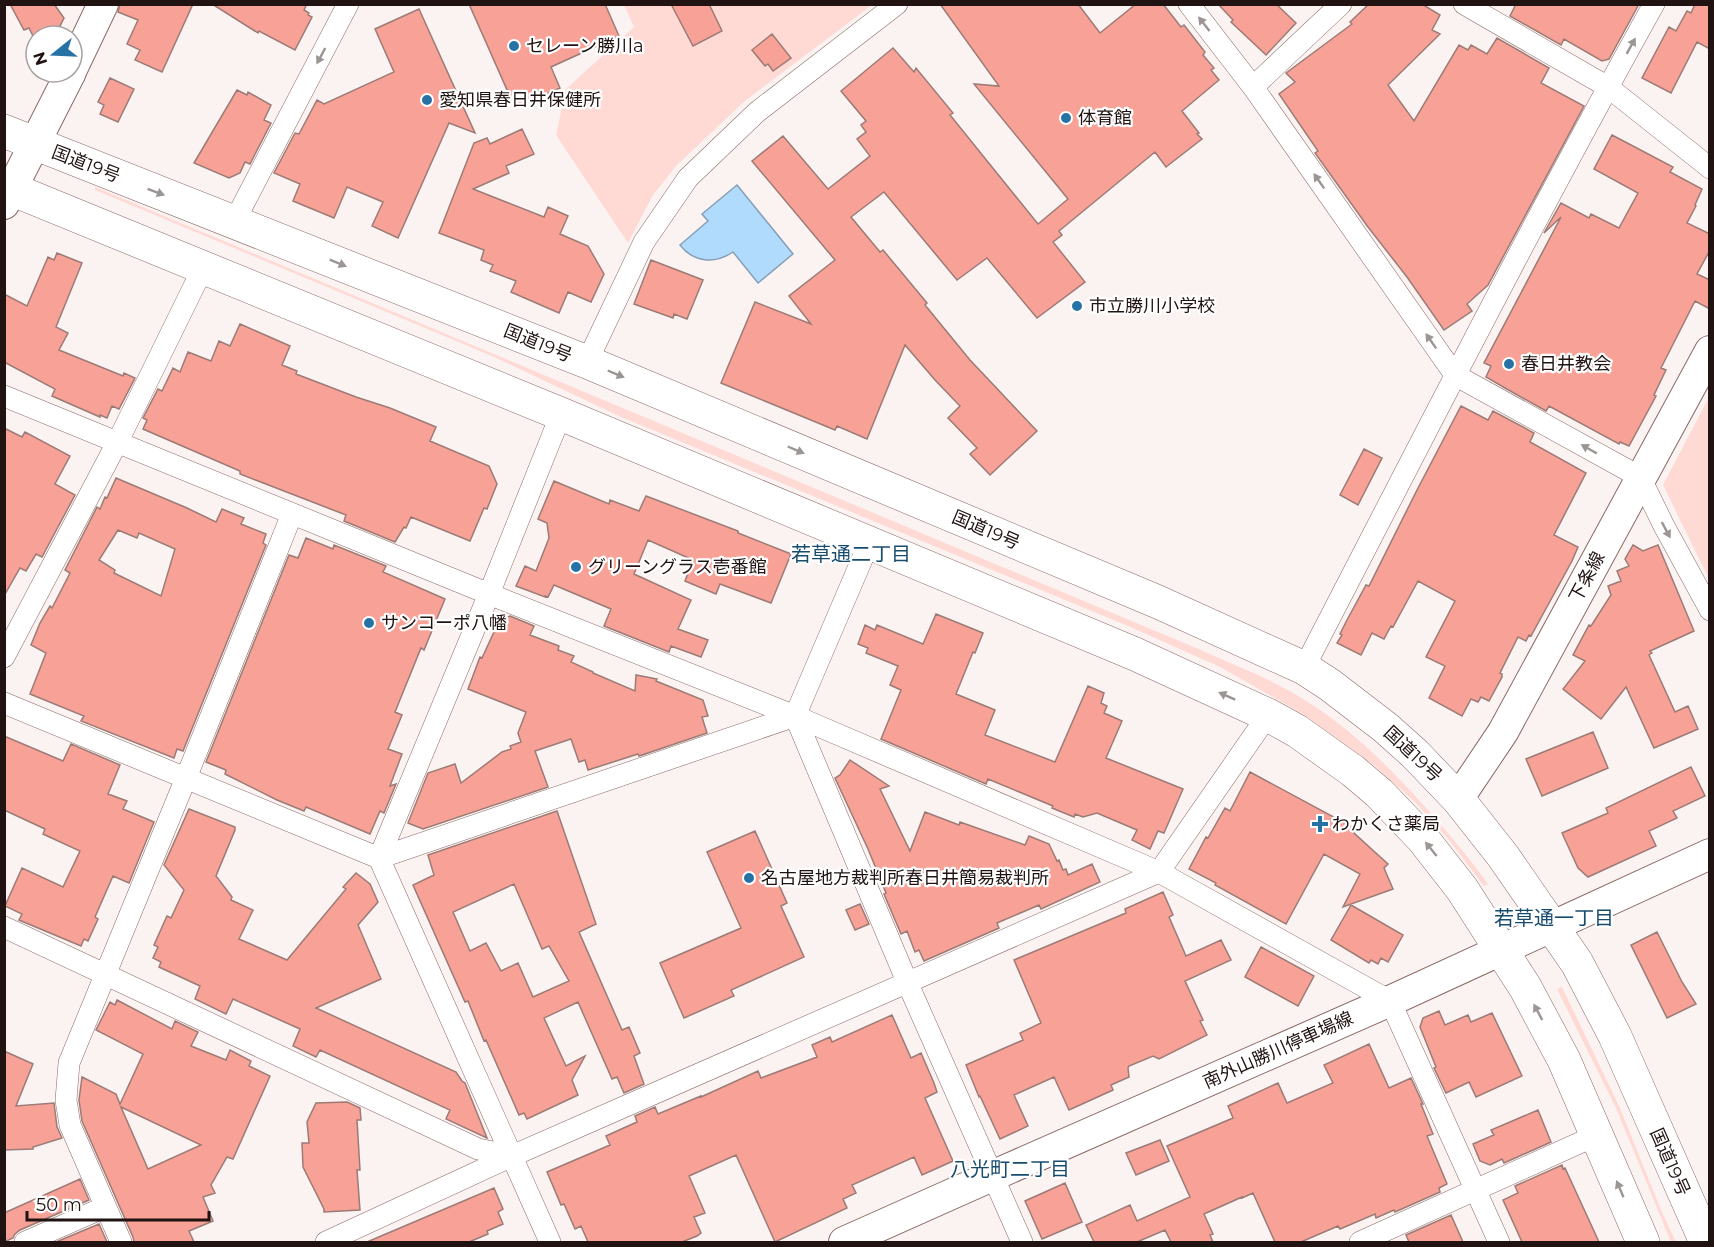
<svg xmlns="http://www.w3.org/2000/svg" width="1714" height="1247" font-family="Montserrat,'Noto Sans JP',sans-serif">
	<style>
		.green { fill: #ffdad5 }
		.water { fill: #b1dbfc; stroke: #869fb6; stroke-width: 1.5 }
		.building { fill: #f8a196; stroke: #9c7b76; stroke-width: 1.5; fill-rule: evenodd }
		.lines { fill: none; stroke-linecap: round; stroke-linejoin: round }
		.street-casing { stroke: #8b6a66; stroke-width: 22 }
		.secondary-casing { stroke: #8b6a66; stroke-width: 32 }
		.highway-casing { stroke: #8b6a66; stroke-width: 34 }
		.street { stroke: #fff; stroke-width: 21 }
		.secondary { stroke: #fff; stroke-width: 30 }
		.highway { stroke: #fff; stroke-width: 33 }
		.oneway { fill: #9b9594 }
		.poi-dot { fill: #2672a5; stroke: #fff; stroke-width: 2 }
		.labels { text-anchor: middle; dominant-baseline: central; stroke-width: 4.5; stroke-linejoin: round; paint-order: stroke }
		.poi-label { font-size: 18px; fill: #201312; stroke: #fff; text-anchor: start }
		.street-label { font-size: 18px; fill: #201312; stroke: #fff }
		.neighbourhood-label { font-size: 20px; fill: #184c6f; stroke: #fff }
	</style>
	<rect width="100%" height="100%" fill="#faf3f2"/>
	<path class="green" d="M624 5H872L746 100 677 165 653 195 628 243 556 135 566 89 634 27Z
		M95 187 1201 650C1236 666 1275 680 1308 702 1354 731 1391 769 1427 809 1448 833 1469 857 1488 884L1484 886 1449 840 1416 803 1375 766 1303 714 1220 667 1128 626 621 417 492 356 95 190Z
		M1709 397V579L1663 485Z
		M1562 987 1620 1108 1661 1210 1676 1242H1671L1616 1108 1557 989Z"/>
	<path class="water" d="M737 185 793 254 758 283 733 252C715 264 694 263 680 245L708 221 702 214Z"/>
	<path class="building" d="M10 4H54L64 18 55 36H33L29 28 24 30Z
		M120 4H193L162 72 135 60 140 50 127 44 138 20 118 12Z
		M212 4H307L304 10 309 13 308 15 312 17 295 50 259 31 258 33Z
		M469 4H605L619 36 551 67 560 88 515 108Z
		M671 4H709L722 31 693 46Z
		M940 4H1078L1100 33 1136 4H1163L1181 27 1184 25 1205 52 1203 55 1214 68 1211 70 1219 80 1182 111 1199 133 1197 134 1202 139 1166 167 1155 152 1059 231 1062 235 1053 242 1085 282 1037 318 987 258 957 280 884 192 851 217 880 252 883 250 927 303 925 305 970 360 1037 431 990 475 970 454 977 448 948 418 960 406 935 380 905 345 867 439 837 426 835 430 721 383 755 302 811 324 789 296 835 260 752 161 783 136 828 189 870 156 857 139 866 132 861 125 866 121 841 91 893 48 914 72 916 68 953 113 950 115 1038 224 1068 199 974 84 999 86Z
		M1218 4H1276L1296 23 1266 55 1231 22 1233 20Z
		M1369 4H1422L1440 15 1432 30 1440 34 1388 85 1414 121 1459 45 1468 50 1471 45 1487 54 1497 38 1549 68 1541 83 1584 106 1488 285 1467 304 1472 311 1444 330 1407 277 1368 227 1315 153 1318 151 1279 94 1295 82 1286 73 1352 24 1350 22Z
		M1516 4H1639L1609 59 1602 61 1564 39 1561 45 1510 16Z
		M1695 4H1710V49L1697 42 1671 93 1642 78 1669 27 1676 31 1687 11 1691 13Z
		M419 9 475 133 449 123 398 238 372 226 383 202 347 187 334 218 293 201 300 184 274 173 295 133 299 134 317 100 324 104 394 72 375 29Z
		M772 34 791 58 773 71 768 64 765 66 752 50Z
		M110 78 134 89 118 122 100 114 104 105 98 102Z
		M237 90 247 95 248 92 271 105 264 120 271 123 250 164 245 162 240 173 229 178 194 163Z
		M522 129 534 154 506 166 509 173 473 189 544 217 548 207 568 216 560 234 588 246 604 274 591 302 568 292 559 313 511 292 516 281 490 271 493 265 481 260 484 250 439 233 474 143 487 138 490 144Z
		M1612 135 1673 167 1670 172 1702 189 1695 205 1696 206 1687 223 1710 234V250L1697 274 1710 280V309L1695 301 1661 368 1666 370 1654 395 1656 396 1629 446 1620 442 1619 444 1549 406 1546 411 1505 388 1486 377 1491 366 1484 363 1561 217 1544 233 1561 203 1589 218 1591 214 1619 228 1638 193 1594 169Z
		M57 253 82 263 56 327 68 333 59 350 123 376 124 373 135 378 119 409 112 406 107 418 100 415V417L52 396 55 389 4 362V294L27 306 48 257 54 260Z
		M651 260 703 280 687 319 674 314 673 318 634 304Z
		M240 324 290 346 282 365 297 371 296 374 356 397 390 408 436 427 430 441 489 466 497 484 487 509 484 508 470 541 411 517 406 528 404 527 395 542 344 521 346 515 240 474V471L143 429 147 420 143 418 158 389 162 391 173 368 180 372 188 352 211 361 219 341 230 346Z
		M1461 406 1488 420 1493 411 1534 433 1530 442 1586 473 1554 535 1578 547 1572 561 1531 636 1529 635 1526 641 1518 637 1500 673 1502 674V677L1489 701 1481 697 1478 702 1471 699 1462 716 1429 698 1445 666 1426 657 1455 601 1418 581 1393 627 1391 626 1384 639 1372 633 1361 655 1337 643 1342 635 1340 634 1347 620 1366 585 1369 586 1417 490Z
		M4 428 22 437 25 432 70 456 55 484 75 495 42 557 36 554 26 571 20 568 4 596Z
		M1364 449 1382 458 1358 505 1340 495Z
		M116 478 187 508 216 522 222 509 244 518 241 524 266 534 263 543 266 545 183 751 177 749 174 758 81 721 84 716 30 694 46 653 31 645 40 623 50 606 52 608 70 573 65 570 97 507 100 509 105 497 107 498ZM118 530 137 538 139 533 175 549 161 596 114 573 115 570 99 560Z
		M554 481 609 504 610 500 639 511 646 496 738 531V533L791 554 771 603 720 584 716 594 685 581 693 560 648 540 634 574 691 600 678 629 708 640 701 657 671 646 669 652 604 626 611 609 554 585 548 597 545 596V597L516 586 525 566 536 571 549 538 547 523 538 519Z
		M306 538 333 549 334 545 386 566 383 572 445 599 424 650 421 648 395 712 402 715 388 749 402 754 390 786 396 784 384 813 380 811 370 834 306 807 304 811 277 800 225 774 226 770 206 762 289 555 298 558Z
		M1633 545 1643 551 1658 545 1694 631 1650 651 1652 653 1649 655 1675 712 1688 706 1698 729 1654 748 1626 687 1601 719 1563 689 1585 661 1573 655 1589 625 1591 626 1611 595 1608 586 1621 581 1617 571 1629 566 1625 559Z
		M936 614 983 633 975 653 973 652 956 694 995 710 985 735 1055 762 1088 686 1104 693 1101 703 1107 706 1104 713 1122 721 1106 758 1183 789 1164 833 1158 831 1150 849 1132 840 1137 830 1097 813 1083 817 1075 814 1074 817 1052 808 1053 806 988 779 986 784 881 739 901 690 890 685 898 666 866 653 868 648 858 644 865 625 875 630 877 625 923 644Z
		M510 616 534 626 530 635 559 646 558 650 574 656 571 662 593 672V673L635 691 636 675 657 679 656 681 703 700 708 716 702 717 707 733 639 756 638 754 588 770 585 760 579 762 571 739 535 751 548 787 423 829 408 823 428 773 455 764 461 783 502 752 511 749 510 746 521 742 518 733 526 712 468 689 480 657 482 658 499 621Z
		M1593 732 1608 768 1542 796 1526 759Z
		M4 736 63 761 71 744 120 765 108 794 127 801 123 809 154 822 129 883 113 876 95 917 98 919 88 941 84 939 81 946 19 920 22 914 5 906 22 868 63 887 80 851 43 834 45 829 4 810Z
		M850 760 889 786 880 789 910 851 925 812 959 825 960 822 1025 845 1029 836 1049 844 1057 861 1059 860 1063 870 1066 869 1068 875 1092 864 1100 882 1041 909 1039 905 997 923 999 928 924 961 919 950 915 952 907 931 901 934 884 894 886 893 868 849 835 778 840 775Z
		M1691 767 1705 796 1673 811 1677 818 1649 831 1656 846 1588 877 1578 868 1562 833 1608 813 1606 808Z
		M1250 772 1356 829 1354 833 1388 864 1384 868 1393 889 1343 907 1360 874 1324 854 1286 924 1215 885 1216 883 1189 869 1206 837 1208 838 1225 808 1230 811Z
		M189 809 235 827V830L216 876 232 897 231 900 253 910 239 939 287 960 346 889 343 887 356 873 370 884 378 902 358 925 381 979 316 1008 456 1072 462 1081 465 1083 487 1138 446 1119 450 1110 320 1050 316 1057 293 1046 300 1029 233 999 226 1014 195 999 200 986 159 967 161 962 153 958 158 947 154 945 167 916 171 918 184 890 164 865Z
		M557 811 596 924 579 932 622 1030 629 1027 640 1053 634 1056 644 1084 624 1093 617 1077 612 1079 578 1002 544 1018 566 1066 585 1056 572 1080 578 1095 527 1119 524 1113 519 1115 486 1040 484 1041 468 1001 465 1002 413 885 434 875 428 855ZM514 884 542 949 549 946 569 981 533 997 518 963 501 971 486 943 470 951 453 912Z
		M755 831 787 903 781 906 804 957 731 990 734 996 684 1018 660 963 741 928 707 852Z
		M1163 892 1173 915 1169 917 1186 956 1221 940 1231 960 1185 981 1203 1020 1200 1021 1207 1035 1159 1059 1153 1056 1129 1066 1128 1068 1129 1077 1111 1085 1113 1090 1069 1110 1054 1077 1014 1095 1028 1126 1000 1139 980 1096 979 1097 966 1065 1023 1040 1020 1033 1041 1023 1014 960 1126 913 1125 909Z
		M860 904 869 924 855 930 846 910Z
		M1351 905 1403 935 1388 962 1381 958 1378 964 1371 960 1369 963 1331 940Z
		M1657 932 1682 982 1696 1004 1667 1018 1631 945Z
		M1261 947 1314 976 1298 1006 1245 977Z
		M117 1000 172 1029 175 1021 198 1032 191 1046 226 1060 230 1050 251 1061 249 1066 270 1076 233 1159 227 1157 211 1185 215 1193 203 1197 213 1221 189 1231 194 1242H134L133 1237 82 1121 79 1100 82 1077 116 1094 120 1104 143 1054 96 1030 110 1002 115 1005ZM121 1107 201 1145 148 1169Z
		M1439 1011 1445 1025 1468 1015 1471 1022 1492 1013 1522 1076 1476 1097 1469 1082 1446 1093 1434 1068 1436 1067 1420 1027 1423 1018Z
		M892 1015 911 1058 921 1053 934 1083 937 1092 925 1098 953 1161 922 1175 914 1157 852 1185 856 1193 843 1199 847 1208 775 1242 736 1155 689 1176 705 1213 694 1217 701 1233 697 1236 682 1242H588L581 1226 575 1229 564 1204 561 1205 547 1172 610 1145 606 1136 637 1122 635 1116 655 1107 658 1114 701 1096V1097L758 1071 761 1078 817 1057 812 1045 830 1037 832 1042Z
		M1369 1044 1389 1088 1411 1078 1423 1104H1421L1433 1134 1427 1136 1447 1184 1439 1188 1440 1192 1395 1212 1394 1210 1376 1218 1375 1214 1340 1229 1338 1226 1301 1242H1275L1253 1193 1242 1198V1197L1204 1214 1213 1234 1210 1235 1213 1242H1171L1165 1230 1137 1242H1094L1086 1225 1130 1205 1137 1221 1190 1197 1167 1146 1233 1118 1228 1106 1278 1083 1287 1103 1333 1083 1324 1065Z
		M4 1051 33 1064 16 1106 54 1103 57 1127 62 1138 33 1147V1149L4 1150Z
		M347 1102 360 1108 361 1120H357L360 1170H357L360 1210 324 1212V1209L303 1167 302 1143H309L307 1122 316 1103Z
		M1538 1110 1551 1142 1504 1163 1502 1159 1490 1165 1480 1161 1473 1144 1494 1135 1491 1130Z
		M1160 1140 1169 1161 1136 1175 1126 1153Z
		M1562 1165 1563 1169 1565 1168 1599 1242H1522L1503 1200 1518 1193 1515 1186Z
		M80 1179 89 1200 20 1230 15 1234 13 1238 4 1242V1213Z
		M1065 1183 1082 1222 1042 1239 1025 1201Z
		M494 1188 503 1209 498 1212 503 1224 487 1231 488 1234 469 1242H367Z
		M1451 1215 1463 1242H1409L1406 1235Z
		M99 1224 107 1242H56Z"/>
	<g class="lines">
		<defs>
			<path id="street" d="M1189 4 1253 87 1455 375 1640 477 1664 526 1710 610
				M1464 4 1608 87 1710 168
				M1253 87 1341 4
				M234 222 348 4
				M587 362 644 242 688 178 757 112 897 4
				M4 396 489 594 795 716 908 984 1022 1242
				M4 657 118 441 203 268
				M1304 668C1419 446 1532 223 1654 4
				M4 703 379 858 550 1242
				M795 716 869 543
				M379 858 795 716 1159 872 1390 1001 1499 1242
				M379 858 489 594 561 414
				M4 927 478 1149 512 1156
				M25 1242 105 1207
				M121 1242 70 1125 66 1100 69 1063 186 778 292 514
				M326 1242 512 1156 1159 872 1268 715
				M1360 1242 1597 1135"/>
			<path id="secondary" d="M72 69 103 4
				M4 204 71 72
				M1458 799 1503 732 1710 351
				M844 1242 992 1176 1390 1001 1710 854"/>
			<path id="highway" d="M4 131 587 362 1158 602 1304 668 1330 685 1386 728 1415 754 1458 799 1503 856 1577 963 1615 1036 1706 1242
				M4 186 561 414 1135 654 1268 715 1297 731 1353 771 1379 793 1423 839 1462 889 1525 987 1564 1060 1643 1242"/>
		</defs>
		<use href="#street" class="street-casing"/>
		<use href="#secondary" class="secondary-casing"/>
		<use href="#highway" class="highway-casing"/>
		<use href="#street" class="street"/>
		<use href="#secondary" class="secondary"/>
		<use href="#highway" class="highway"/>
	</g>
	<defs><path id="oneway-solid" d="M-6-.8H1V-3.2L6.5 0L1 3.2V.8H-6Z" transform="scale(1.5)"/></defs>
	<g class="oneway">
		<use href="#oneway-solid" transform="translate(1204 24) rotate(-128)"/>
		<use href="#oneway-solid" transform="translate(1631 46) rotate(-61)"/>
		<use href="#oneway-solid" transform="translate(321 56) rotate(118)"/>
		<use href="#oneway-solid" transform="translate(1319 181) rotate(-125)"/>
		<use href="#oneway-solid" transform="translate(156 192) rotate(21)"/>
		<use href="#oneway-solid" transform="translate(338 263) rotate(22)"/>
		<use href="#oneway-solid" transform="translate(1431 341) rotate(-125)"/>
		<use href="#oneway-solid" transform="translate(616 374) rotate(23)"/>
		<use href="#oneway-solid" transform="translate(1589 449) rotate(-151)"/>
		<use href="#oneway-solid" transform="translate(796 450) rotate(23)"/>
		<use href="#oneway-solid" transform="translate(1666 530) rotate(62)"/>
		<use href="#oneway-solid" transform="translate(1227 696) rotate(-156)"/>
		<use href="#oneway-solid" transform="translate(1431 849) rotate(-129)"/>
		<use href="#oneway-solid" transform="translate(1538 1012) rotate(-118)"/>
		<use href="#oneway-solid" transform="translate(1620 1189) rotate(-113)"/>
	</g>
	<g class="poi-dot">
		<circle cx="514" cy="46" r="6"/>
		<circle cx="427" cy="100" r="6"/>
		<circle cx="1066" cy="118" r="6"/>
		<circle cx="1077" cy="306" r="6"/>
		<circle cx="1509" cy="364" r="6"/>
		<circle cx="576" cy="567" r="6"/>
		<circle cx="369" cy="623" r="6"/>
		<path d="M1317 815h6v6h6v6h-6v6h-6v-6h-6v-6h6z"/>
		<circle cx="749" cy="878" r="6"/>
	</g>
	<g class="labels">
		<g class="poi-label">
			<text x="526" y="46">セレーン勝川a</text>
			<text x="439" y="100">愛知県春日井保健所</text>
			<text x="1078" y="118">体育館</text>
			<text x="1089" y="306">市立勝川小学校</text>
			<text x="1521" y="364">春日井教会</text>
			<text x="588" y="567">グリーングラス壱番館</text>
			<text x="381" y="623">サンコーポ八幡</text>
			<text x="1332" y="824">わかくさ薬局</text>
			<text x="761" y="878">名古屋地方裁判所春日井簡易裁判所</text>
		</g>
		<g class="street-label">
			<text transform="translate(86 164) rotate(21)">国道19号</text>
			<text transform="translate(538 343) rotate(22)">国道19号</text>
			<text transform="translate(986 530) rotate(23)">国道19号</text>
			<text transform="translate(1587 577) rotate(-62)">下条線</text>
			<text transform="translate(1413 754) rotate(43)">国道19号</text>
			<text transform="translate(1278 1050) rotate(-24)">南外山勝川停車場線</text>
			<text transform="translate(1670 1162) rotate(66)">国道19号</text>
		</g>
		<g class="neighbourhood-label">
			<text x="851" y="554">若草通二丁目</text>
			<text x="1554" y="918">若草通一丁目</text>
			<text x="1010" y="1169">八光町二丁目</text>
		</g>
	</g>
	<rect width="1714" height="1247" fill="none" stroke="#201312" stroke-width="12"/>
	<g transform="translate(54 54) rotate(252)"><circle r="28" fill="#ffffff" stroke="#a6a1a0" stroke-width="1.5"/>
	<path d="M0-4.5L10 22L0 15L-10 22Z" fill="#2672a5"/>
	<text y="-9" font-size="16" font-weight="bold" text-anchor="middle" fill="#201312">N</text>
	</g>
	<path d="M27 1211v9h182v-9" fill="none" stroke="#201312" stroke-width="3"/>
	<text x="36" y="1211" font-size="18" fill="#201312" stroke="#ffffff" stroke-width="4.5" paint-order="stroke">50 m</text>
</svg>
